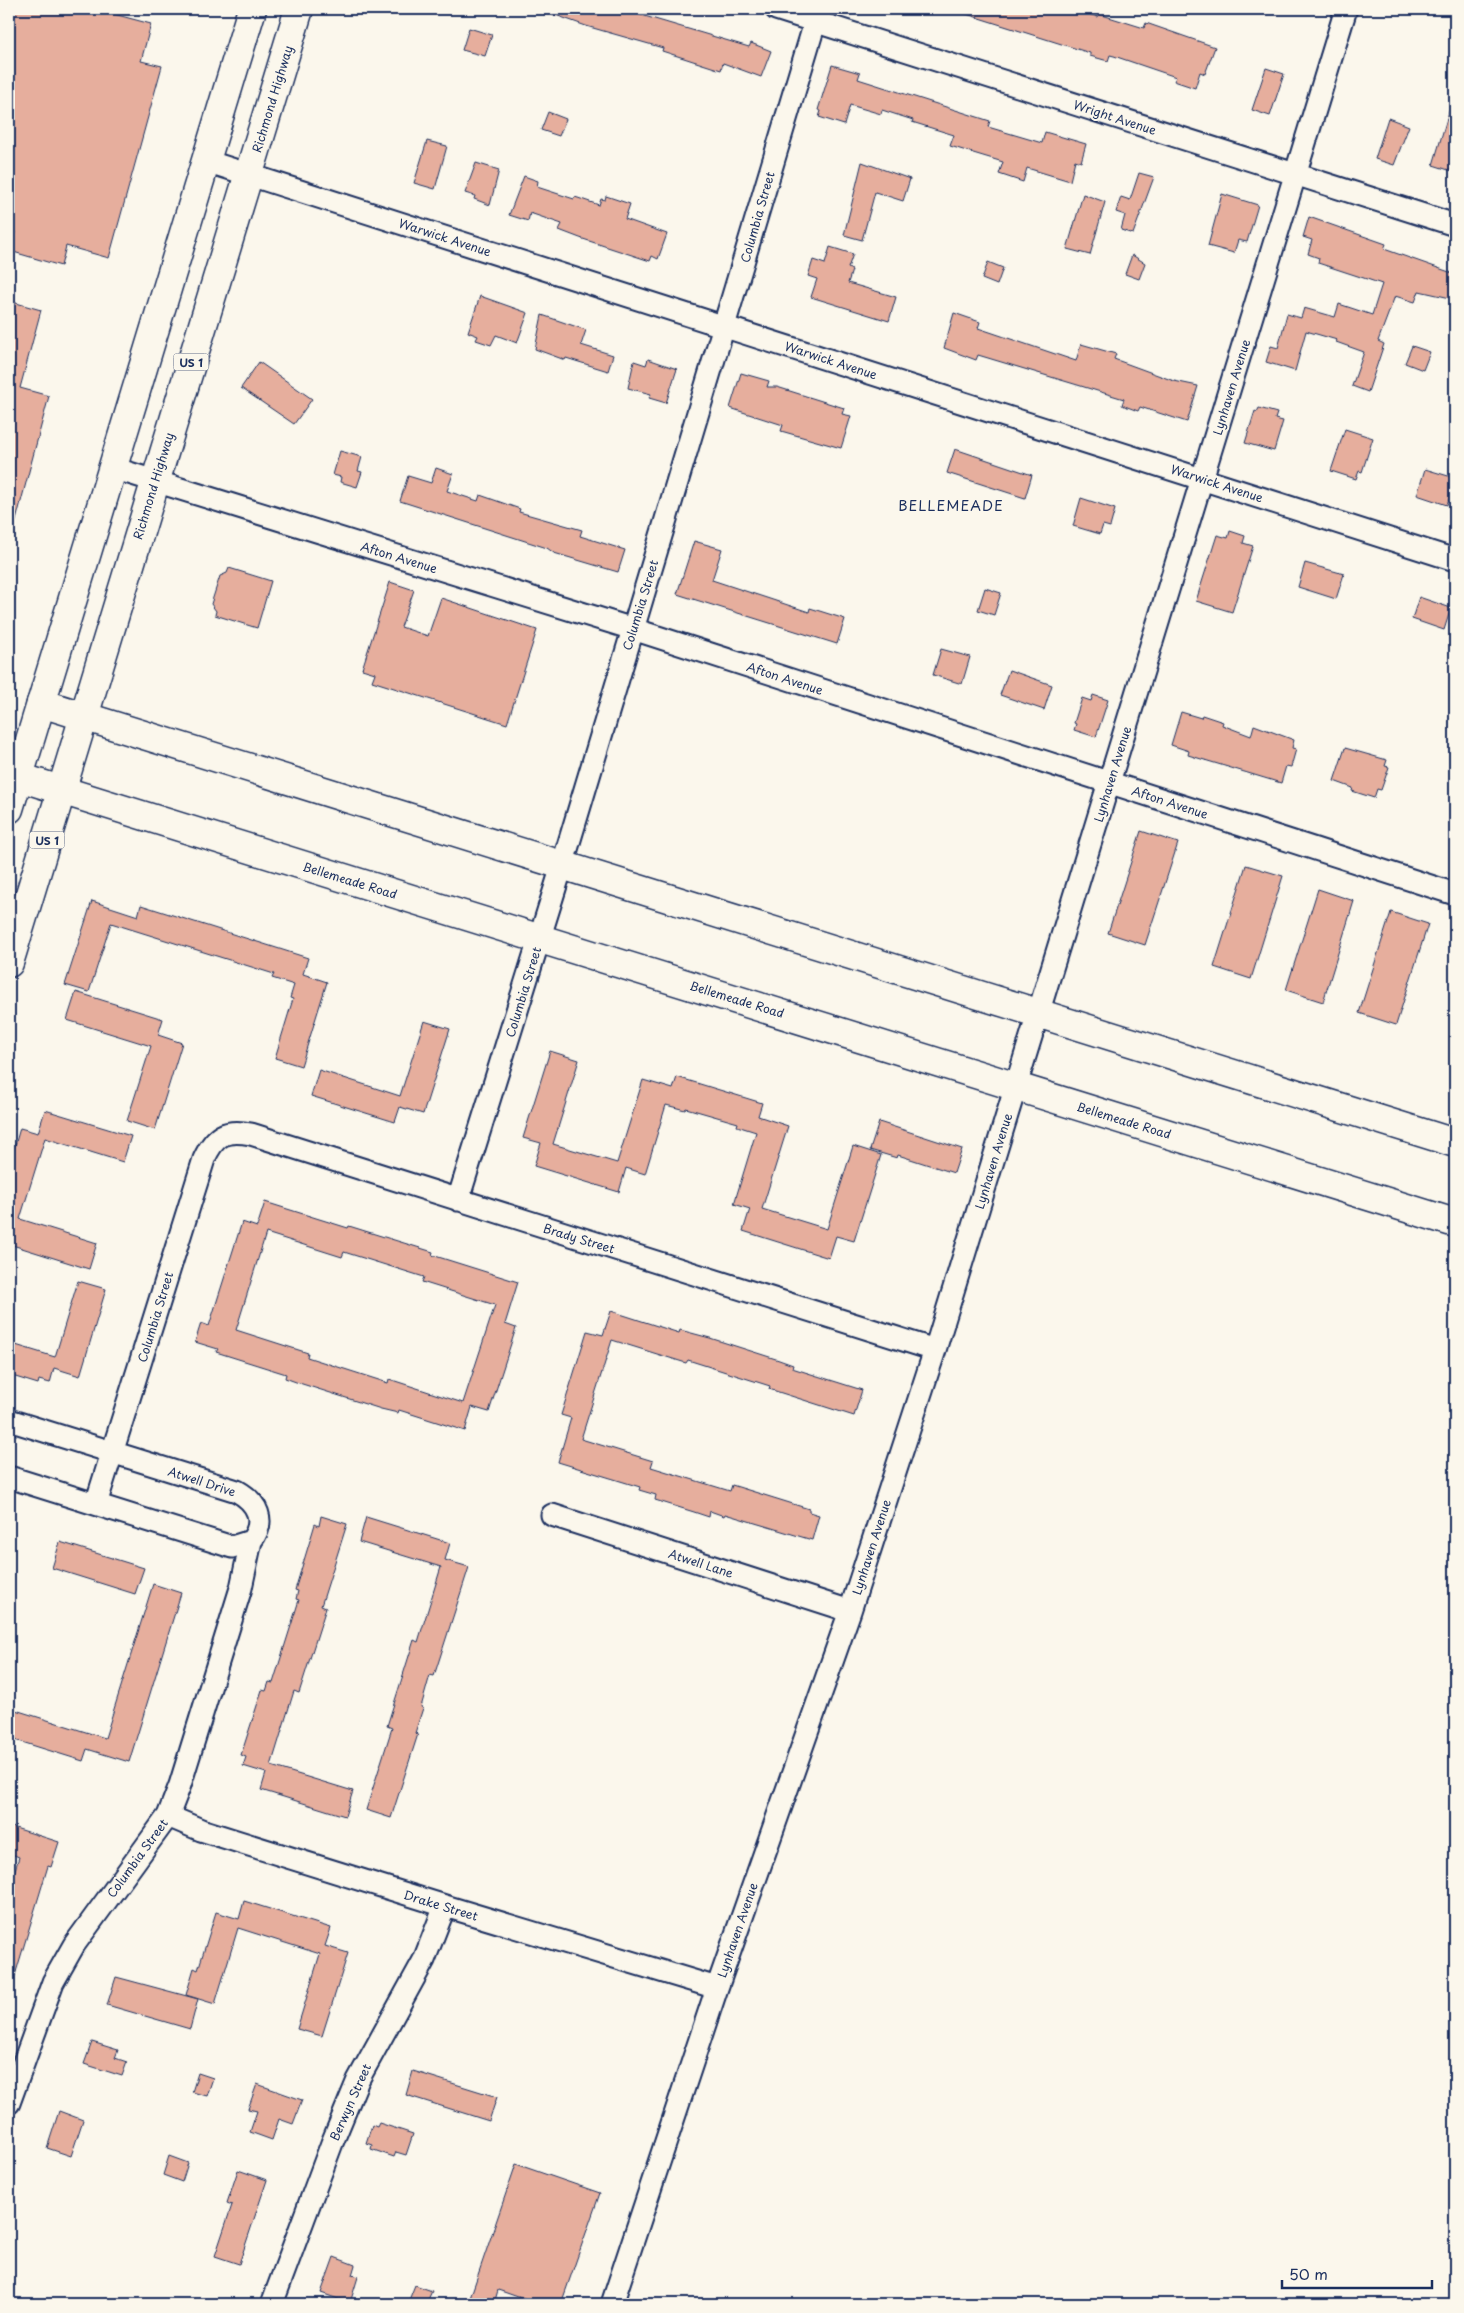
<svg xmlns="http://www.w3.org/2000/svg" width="1464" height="2313" font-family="'Playpen Sans',sans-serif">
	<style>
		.building { fill: #e6ae9d; stroke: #1b2f5e; fill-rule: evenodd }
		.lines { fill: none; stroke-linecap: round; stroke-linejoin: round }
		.street-casing { stroke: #1b2f5e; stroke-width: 25 }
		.secondary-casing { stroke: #1b2f5e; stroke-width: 31 }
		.primary-casing { stroke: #1b2f5e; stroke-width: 31 }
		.street { stroke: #fbf7ec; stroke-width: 21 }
		.secondary { stroke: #fbf7ec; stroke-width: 28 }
		.primary { stroke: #fbf7ec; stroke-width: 28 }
		.labels { text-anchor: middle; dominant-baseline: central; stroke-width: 4; stroke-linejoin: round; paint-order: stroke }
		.shield { fill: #fbf7ec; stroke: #5e6b89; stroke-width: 1 }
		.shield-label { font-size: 11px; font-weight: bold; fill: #1b2f5e }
		.street-label { font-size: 12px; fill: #1b2f5e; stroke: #fbf7ec }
		.neighbourhood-label { font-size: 14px; letter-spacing: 1px; fill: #1b2f5e; stroke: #fbf7ec }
	</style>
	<rect width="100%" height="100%" fill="#fbf7ec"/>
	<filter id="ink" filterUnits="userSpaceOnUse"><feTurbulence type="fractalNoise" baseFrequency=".02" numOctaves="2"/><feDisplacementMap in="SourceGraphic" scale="10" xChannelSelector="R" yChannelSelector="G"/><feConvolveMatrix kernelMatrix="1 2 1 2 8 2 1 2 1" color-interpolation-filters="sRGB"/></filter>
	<g filter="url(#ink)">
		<path class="building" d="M9 9H95L151 24 141 61 162 66 109 258 66 246 61 266 10 251 15 232 9 230Z
			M547 9H621L749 47 751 43 771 51 761 77 723 63 721 70 662 51 663 48 586 26 547 12Z
			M961 9H1072L1098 17 1099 14 1144 28 1146 23 1215 47 1205 74 1200 72 1195 88 1174 81 1176 77 1114 56 1110 55 1108 61 1090 56V53L960 12Z
			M469 28 492 35 485 56 462 50Z
			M832 65 860 73 858 79 990 121 988 127 1042 143 1045 132 1086 144 1081 162 1075 160 1070 181 1027 168 1023 182 999 174 1003 162 950 146 954 135 912 122 913 120 882 110 881 114 850 105 844 125 819 117 821 111 818 110Z
			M1266 68 1284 74 1270 116 1252 110Z
			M1451 105 1455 106V172L1433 165Z
			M548 112 566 119 559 136 541 130Z
			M1388 118 1409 126 1394 165 1375 159Z
			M427 141 447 146 435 189 414 183Z
			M862 162 910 179 903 201 875 192 862 240 844 235Z
			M476 163 499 170 490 205 474 199 475 196 465 193Z
			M1139 173 1154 177 1133 234 1121 230 1125 215 1116 212 1121 197 1130 200Z
			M524 176 538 181 537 187 574 199 575 197 599 205 601 199 605 200 606 196 630 204 625 219 667 234 658 259 652 256 650 261 580 238 559 230 562 224 530 213 528 221 509 215Z
			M1083 194 1105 202 1090 255 1067 249Z
			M1222 194 1258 205 1247 242 1238 240 1234 253 1208 246Z
			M1309 217 1386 244 1384 249 1455 274V299L1419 291 1415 302 1395 296 1378 341 1384 344 1368 392 1352 386 1364 352 1336 342 1337 340 1306 331 1295 371 1266 362 1271 346 1278 348 1287 314 1301 318 1304 308 1335 317 1339 304 1372 315 1382 284 1318 263 1319 258 1308 254 1312 240 1303 237Z
			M830 247 853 254 848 268 852 270 848 283 896 297 889 321 811 297 817 279 808 276 813 260 825 264Z
			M1132 255 1145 263 1139 279 1125 274Z
			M988 262 1003 268 997 285 982 279Z
			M480 296 528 313 517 343 496 335 491 345 476 340 478 336 468 332Z
			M9 301 41 310 20 388 49 396 14 528H9Z
			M954 313 980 322 978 328 1076 361 1081 344 1116 354 1114 359 1174 381 1198 386 1187 422 1140 407 1138 411 1122 405 1124 399 978 355 976 360 944 348Z
			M542 315 586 330 581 345 613 355 608 371 566 358 565 360 535 349Z
			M1412 346 1430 352 1423 370 1405 363Z
			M648 359 677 369 666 403 649 398 651 394 628 388 634 361 646 365Z
			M259 362 312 399 294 424 241 388Z
			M741 373 769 381 767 387H777L844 408 842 414 851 416 841 448 781 431 783 425 730 408Z
			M1259 408 1277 413 1275 419 1283 421 1274 451 1245 443 1255 411 1257 412Z
			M1345 429 1373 438 1362 472 1359 471 1356 479 1331 471Z
			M955 449 1032 475 1025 498 947 473Z
			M340 451 362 457 358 471 362 472 357 487 340 482 341 477 333 475Z
			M436 468 453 474 447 491 478 501 480 495 520 509 519 512 582 530 580 536 625 550 618 572 554 553 547 548 400 501 408 476 431 483Z
			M1425 469 1455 478 1447 505 1417 495Z
			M1081 498 1115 509 1110 527 1103 525 1100 534 1073 526Z
			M1230 531 1245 536 1243 543 1253 546 1232 612 1196 601 1217 535 1228 538Z
			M694 541 722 549 712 580 809 612 810 608 845 619 837 644 677 594Z
			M1305 563 1344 574 1336 599 1298 587Z
			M229 568 271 581 257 628 215 615 216 611 211 604 220 576 227 573Z
			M390 582 414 590 401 627 428 636 441 598 537 630 507 724 372 681 375 673 362 669Z
			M985 588 1001 593 994 615 978 610Z
			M1419 597 1451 608 1444 630 1412 619Z
			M941 649 970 657 962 684 933 675Z
			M1009 670 1052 685 1044 710 1000 695Z
			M1093 695 1108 700 1096 737 1074 730 1076 724 1074 723 1082 698 1091 701Z
			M1181 712 1201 718 1202 715 1223 722 1222 725 1251 736 1254 725 1294 740 1292 748 1296 749 1291 767 1286 766 1281 783 1188 755 1189 751 1171 745Z
			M1345 748 1387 760 1385 766 1389 767 1381 790 1377 789 1374 798 1352 791 1353 788 1334 781Z
			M1141 831 1178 843 1145 945 1108 933Z
			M1246 865 1283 876 1251 979 1214 967Z
			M1318 889 1354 901 1323 1002 1286 990Z
			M92 901 138 916 141 905 308 958 303 974 327 982 301 1066 275 1058 293 999 290 998 294 985 272 978 274 974 111 923 89 992 65 985Z
			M1391 912 1428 924 1396 1025 1359 1013Z
			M76 992 163 1019 158 1035 182 1043 155 1130 127 1121 151 1046 67 1020Z
			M424 1021 450 1029 423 1114 400 1107 395 1122 311 1096 319 1070 400 1096Z
			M550 1051 579 1060 553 1144 617 1163 643 1080 673 1089 677 1077 762 1103 758 1116 788 1126 762 1209 827 1229 853 1146 881 1155 854 1241 836 1236 829 1258 743 1231 750 1209 734 1204 756 1132 737 1126 738 1123 686 1108 685 1110 666 1105 645 1174 626 1168 619 1192 534 1166 541 1143 523 1138Z
			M45 1110 131 1136 123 1162 45 1138 20 1219 97 1243 89 1269 9 1244V1166L20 1128 38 1133Z
			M879 1122 962 1149 954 1173 898 1155 897 1158 870 1150Z
			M265 1202 348 1228 349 1226 365 1231 433 1252 432 1255 518 1282 505 1324 516 1328 489 1412 472 1407 465 1431 399 1410 398 1413 381 1409 296 1382 285 1378 286 1374 216 1352 218 1349 195 1342 201 1323 209 1326 242 1222 257 1227ZM266 1233 342 1257 344 1252 424 1277 422 1282 495 1305 463 1403 389 1379 388 1383 307 1357 308 1353 236 1330Z
			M78 1281 106 1289 80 1376 54 1368 50 1383 39 1380 38 1384 9 1375V1343L55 1357Z
			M611 1311 679 1333 680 1330 710 1338 779 1360 793 1365 792 1368 862 1390 854 1416 769 1389 770 1386 688 1360 686 1363 612 1340 581 1439 653 1461 651 1467 730 1491 732 1485 809 1509V1512L819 1515 812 1540 725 1514 724 1516 710 1511 709 1517 694 1512 655 1500 656 1495 639 1490 640 1487 558 1462 571 1418 561 1415 587 1331 603 1335Z
			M321 1516 347 1524 321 1606 326 1608 299 1693 294 1691 271 1766 353 1791 345 1816 261 1790 266 1773 243 1766 246 1757 241 1755 262 1690 266 1691 269 1682 273 1683 299 1600 296 1599 298 1591 295 1590 315 1524 319 1526Z
			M366 1517 450 1543 445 1560 469 1567 434 1676 430 1675 421 1707 423 1708 415 1733 418 1734 391 1818 366 1810 392 1728 387 1726 414 1640 418 1642 441 1567 359 1542Z
			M60 1542 144 1568 135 1594 52 1568Z
			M153 1584 181 1593 129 1762 87 1749 83 1761 9 1738V1708L105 1738Z
			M9 1826 59 1842 51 1867 48 1866 13 1982H9V1889L19 1857 9 1853Z
			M244 1901 331 1928 325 1946 348 1953 322 2036 297 2029 320 1954 238 1928 215 2004 186 1995 194 1968 198 1970 216 1912 239 1919Z
			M116 1977 198 1999 190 2029 107 2005Z
			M92 2042 118 2050 115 2058 127 2062 122 2076 84 2064Z
			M413 2071 497 2097 489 2121 406 2095Z
			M198 2073 213 2078 207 2096 192 2092Z
			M257 2084 302 2100 293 2124 279 2119 272 2140 250 2132 257 2111 248 2109Z
			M59 2111 83 2120 71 2156 47 2148Z
			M379 2123 413 2134 406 2155 396 2152 394 2157 371 2149 372 2145 366 2143 372 2125 377 2127Z
			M169 2156 188 2163 182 2182 163 2175Z
			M516 2164 600 2193 561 2304H538L498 2290 494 2304H468Z
			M238 2170 267 2180 239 2264 215 2256 232 2205 227 2203Z
			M334 2257 355 2265 352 2275 358 2277 350 2303 321 2293Z
			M415 2285 432 2291 426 2304 409 2300Z"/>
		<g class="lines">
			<defs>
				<path id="street" d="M776 9 1455 225
					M206 161 1455 560
					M113 468 633 629 1455 894
					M458 1200 562 866 819 9
					M9 1420 237 1491C257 1502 267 1521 251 1541L232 1547 9 1477
					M96 1504 204 1159C215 1135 225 1129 251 1134L935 1350
					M552 1515 850 1611
					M168 1816 201 1830 445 1906 717 1988
					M9 2103 53 1982 74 1945 168 1816 180 1785 241 1588 251 1541
					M272 2304 332 2143 358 2080 424 1960 445 1906
					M612 2304 717 1988 850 1611 935 1350 1346 9"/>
				<path id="secondary" d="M41 703 1455 1143
					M19 777 1455 1223"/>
				<path id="primary" d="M9 809 252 9
					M9 963 299 9"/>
			</defs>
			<use href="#street" class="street-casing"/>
			<use href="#secondary" class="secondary-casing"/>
			<use href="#primary" class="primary-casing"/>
			<use href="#street" class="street"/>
			<use href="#secondary" class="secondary"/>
			<use href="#primary" class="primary"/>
		</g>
	</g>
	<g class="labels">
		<g class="shield">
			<rect x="173.5" y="353.5" width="35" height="17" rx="4"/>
			<rect x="29.5" y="831.5" width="35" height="17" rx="4"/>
		</g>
		<g class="shield-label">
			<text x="191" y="362">US 1</text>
			<text x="47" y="840">US 1</text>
		</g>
		<g class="street-label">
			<text transform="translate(272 99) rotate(-73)">Richmond Highway</text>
			<text transform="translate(1115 117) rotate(18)">Wright Avenue</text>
			<text transform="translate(757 217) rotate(-74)">Columbia Street</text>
			<text transform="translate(445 237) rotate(18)">Warwick Avenue</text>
			<text transform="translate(831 360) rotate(18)">Warwick Avenue</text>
			<text transform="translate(1231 387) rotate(-73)">Lynhaven Avenue</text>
			<text transform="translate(1217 483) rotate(18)">Warwick Avenue</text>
			<text transform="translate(153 486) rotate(-73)">Richmond Highway</text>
			<text transform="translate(399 557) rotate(17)">Afton Avenue</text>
			<text transform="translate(640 605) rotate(-73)">Columbia Street</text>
			<text transform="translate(785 678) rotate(18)">Afton Avenue</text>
			<text transform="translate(1112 774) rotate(-73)">Lynhaven Avenue</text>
			<text transform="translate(1170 802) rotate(18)">Afton Avenue</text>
			<text transform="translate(350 880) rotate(17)">Bellemeade Road</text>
			<text transform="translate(523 992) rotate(-73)">Columbia Street</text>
			<text transform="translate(737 999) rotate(17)">Bellemeade Road</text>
			<text transform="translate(1124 1120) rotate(17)">Bellemeade Road</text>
			<text transform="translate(993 1161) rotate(-73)">Lynhaven Avenue</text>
			<text transform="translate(579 1238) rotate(17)">Brady Street</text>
			<text transform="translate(155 1317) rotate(-73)">Columbia Street</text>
			<text transform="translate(202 1481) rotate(18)">Atwell Drive</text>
			<text transform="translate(871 1547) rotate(-72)">Lynhaven Avenue</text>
			<text transform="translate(701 1563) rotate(18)">Atwell Lane</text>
			<text transform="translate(137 1858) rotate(-54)">Columbia Street</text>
			<text transform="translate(441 1905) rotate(17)">Drake Street</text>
			<text transform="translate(737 1930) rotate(-71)">Lynhaven Avenue</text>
			<text transform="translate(350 2102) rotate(-66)">Berwyn Street</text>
		</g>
		<g class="neighbourhood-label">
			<text x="951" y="505">BELLEMEADE</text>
		</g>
	</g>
	<rect width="1464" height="2313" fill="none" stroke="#fbf7ec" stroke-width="30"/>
	<rect x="15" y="15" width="1434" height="2283" fill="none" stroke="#1b2f5e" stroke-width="2" filter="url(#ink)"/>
	<path d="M1282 2280v8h150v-8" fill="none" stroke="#1b2f5e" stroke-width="2.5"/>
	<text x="1289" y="2280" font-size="15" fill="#1b2f5e" stroke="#fbf7ec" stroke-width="4" paint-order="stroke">50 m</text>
</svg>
